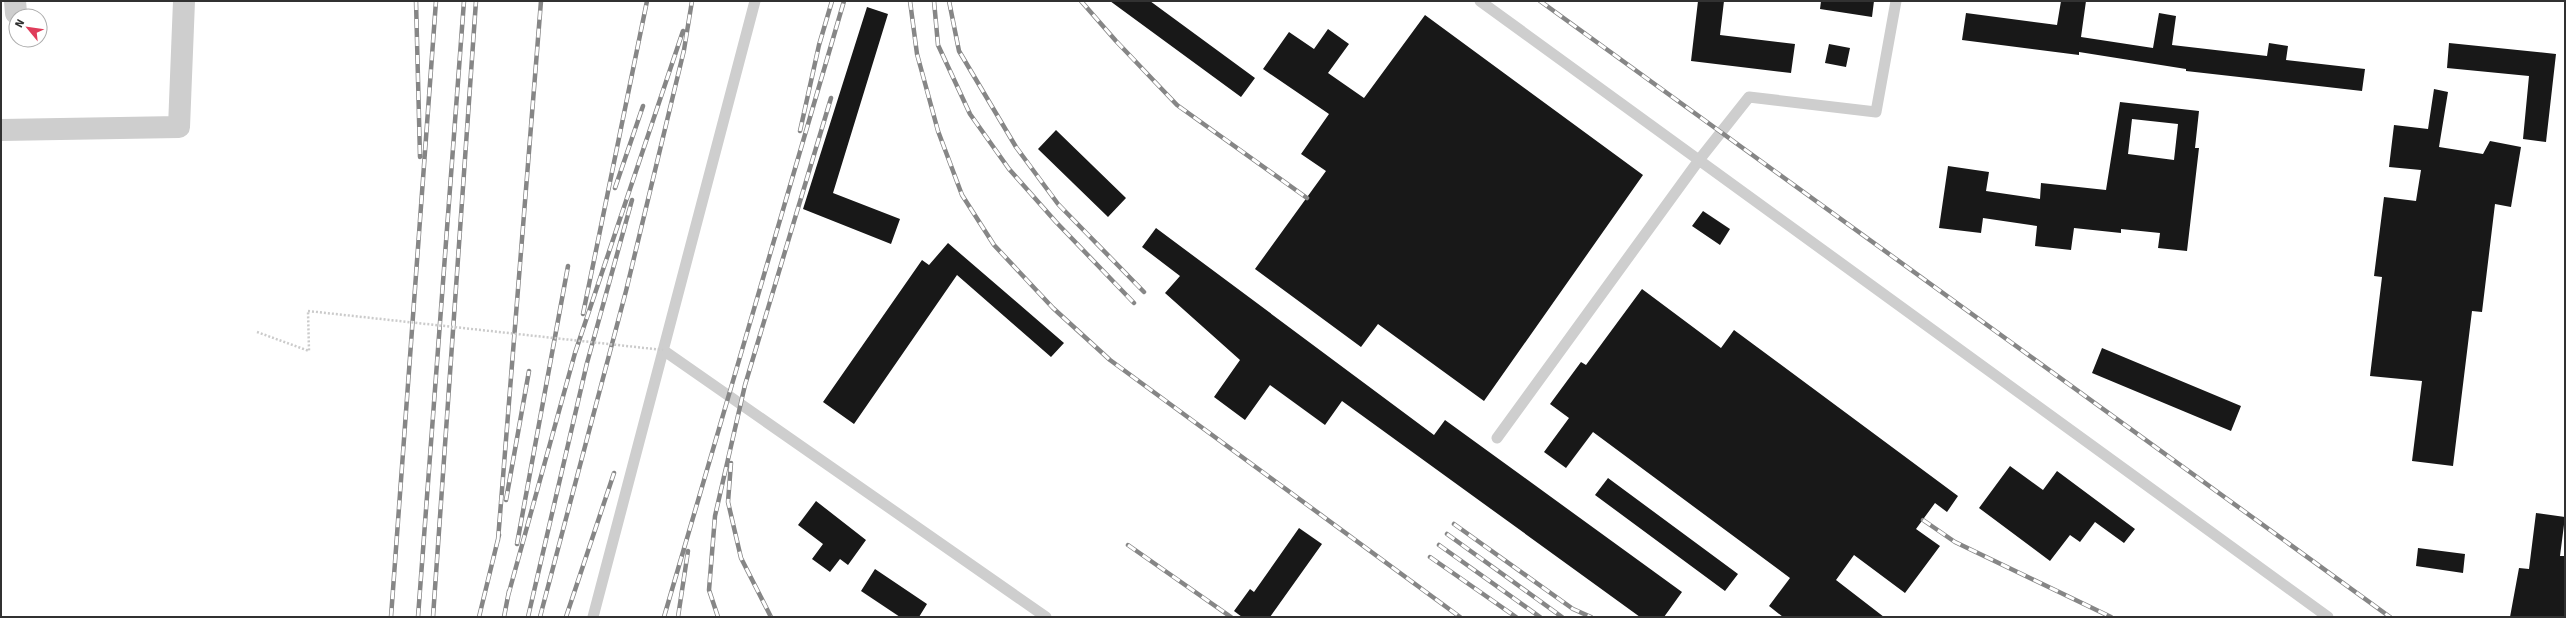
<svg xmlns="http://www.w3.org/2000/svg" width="2566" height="618" font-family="Signika,sans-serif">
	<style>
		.building { fill: #181818; fill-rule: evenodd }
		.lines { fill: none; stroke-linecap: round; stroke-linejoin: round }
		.path { stroke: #cbcbcb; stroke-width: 2.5; stroke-dasharray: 2 2; stroke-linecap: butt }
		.lane { stroke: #cecece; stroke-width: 11 }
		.street { stroke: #cecece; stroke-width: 22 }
		.rail-casing { stroke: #868686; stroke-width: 4.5 }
		.rail { stroke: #fff; stroke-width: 3; stroke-dasharray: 9; stroke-linecap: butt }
		.path-bridge { stroke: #cbcbcb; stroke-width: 2.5; stroke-dasharray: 2 2; stroke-linecap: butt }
	</style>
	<rect width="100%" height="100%" fill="#fff"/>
	<path class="building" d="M1110 1H1150L1255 78 1241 97Z
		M1698 1H1724L1720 35 1795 44 1791 73 1691 61Z
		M1821 1H1874L1872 17 1820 9Z
		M2061 1H2086L2081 37 2153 48 2159 13 2176 16 2172 45 2267 56 2269 43 2288 46 2286 60 2365 69 2362 91 2186 71V69L2079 52V55L1962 40 1966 13 2057 25Z
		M867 7 888 14 833 193 900 219 891 244 803 209Z
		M1425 15 1643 175 1484 401 1378 324 1361 347 1255 269 1326 171 1301 154 1329 114 1263 69 1289 32 1314 49 1328 29 1349 44 1328 73 1364 98Z
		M2449 43 2556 54 2546 142 2523 139 2529 76 2447 68Z
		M1829 44 1850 48 1846 67 1825 63Z
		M2434 89 2448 92 2439 147 2483 154 2490 141 2521 147 2511 207 2495 204 2482 312 2472 311 2453 466 2412 461 2422 381 2370 376 2382 277 2374 276 2384 197 2416 201 2421 170 2389 167 2394 125 2428 129Z
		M2120 102 2199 111 2195 148H2199L2187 251 2158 248 2160 233 2121 229V233L2074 228 2071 250 2035 246 2037 226 1983 218 1981 233 1939 228 1948 166 1989 172 1986 191 2040 199 2041 183 2106 190ZM2132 119 2178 124 2174 160 2128 154Z
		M1056 130 1126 198 1108 217 1038 149Z
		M1703 211 1730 229 1720 245 1692 226Z
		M1156 228 1434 435 1445 420 1682 592 1664 617H1640L1342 401 1325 425 1270 385 1245 420 1214 397 1240 360 1165 293 1180 276 1142 247Z
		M948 243 1064 343 1051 357 957 275 854 424 823 402 922 260 929 265Z
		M1642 289 1721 348 1734 330 1958 496 1947 512 1935 503 1916 529 1940 546 1905 593 1854 555 1836 580 1884 617H1783L1769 606 1790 578 1593 432 1566 468 1544 452 1569 418 1550 404 1581 362 1586 365Z
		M2102 348 2241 406 2231 431 2092 373Z
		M2010 466 2043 490 2057 471 2135 529 2124 543 2095 522 2080 542 2070 535 2050 561 1979 508Z
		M1608 478 1738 574 1725 591 1595 495Z
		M816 501 866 540 848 565 840 559 830 572 812 559 823 544 798 525Z
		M2536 513 2565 517 2560 556H2565V617H2510L2519 568 2529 569Z
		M1299 528 1322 544 1270 617H1242L1234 611 1250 589 1254 592Z
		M2418 548 2465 554 2463 573 2416 566Z
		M875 569 927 604 919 617H900L861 591Z"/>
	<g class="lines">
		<path class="path" d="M257 332 309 351 308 311"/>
		<path class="lane" d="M1480 1 2328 617
			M663 350 1046 617
			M1497 438 1699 160 1749 97 1876 112 1896 1
			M593 617 755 1"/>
		<path class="street" d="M15 1 16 13
			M1 130 179 127 184 1"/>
		<defs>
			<path id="rail" d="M416 1 420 157
				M910 1 917 54 938 131 962 195 994 245 1053 308 1110 360 1460 617
				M934 1 938 45 970 114 1009 169 1056 222 1134 303
				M949 1 959 51 1016 147 1058 204 1144 292
				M1081 1 1116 41 1177 105 1307 198
				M1540 1 2390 617
				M800 131 819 45 832 1
				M615 188 643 106
				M583 314 647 1
				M731 463 728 502 741 558 771 617
				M506 500 529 371
				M1923 520 1955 542 2111 617
				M1454 524 1573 609 1591 617
				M1447 534 1562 617
				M498 540 541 1
				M517 544 568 266
				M1128 545 1231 617
				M1439 545 1540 617
				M1430 557 1516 617
				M508 596 575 353 683 31
				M391 617 436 1
				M418 617 464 1
				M433 617 476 1
				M479 617 499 535
				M504 617 509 591
				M528 617 587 363 632 200
				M540 617 626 291 684 50 692 1
				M566 617 614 473
				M664 617 844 1
				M678 617 688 551
				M718 617 709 590 715 516 745 385 831 98"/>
		</defs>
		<use href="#rail" class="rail-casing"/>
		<use href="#rail" class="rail"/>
		<path class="path-bridge" d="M308 311 663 350"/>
	</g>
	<rect width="2566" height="618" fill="none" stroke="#313131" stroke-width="4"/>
	<g transform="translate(28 28) rotate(299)"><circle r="19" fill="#ffffff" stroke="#adadad"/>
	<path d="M0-3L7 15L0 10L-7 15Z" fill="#df3c5a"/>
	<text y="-6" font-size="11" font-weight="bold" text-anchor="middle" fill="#313131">N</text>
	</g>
</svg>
